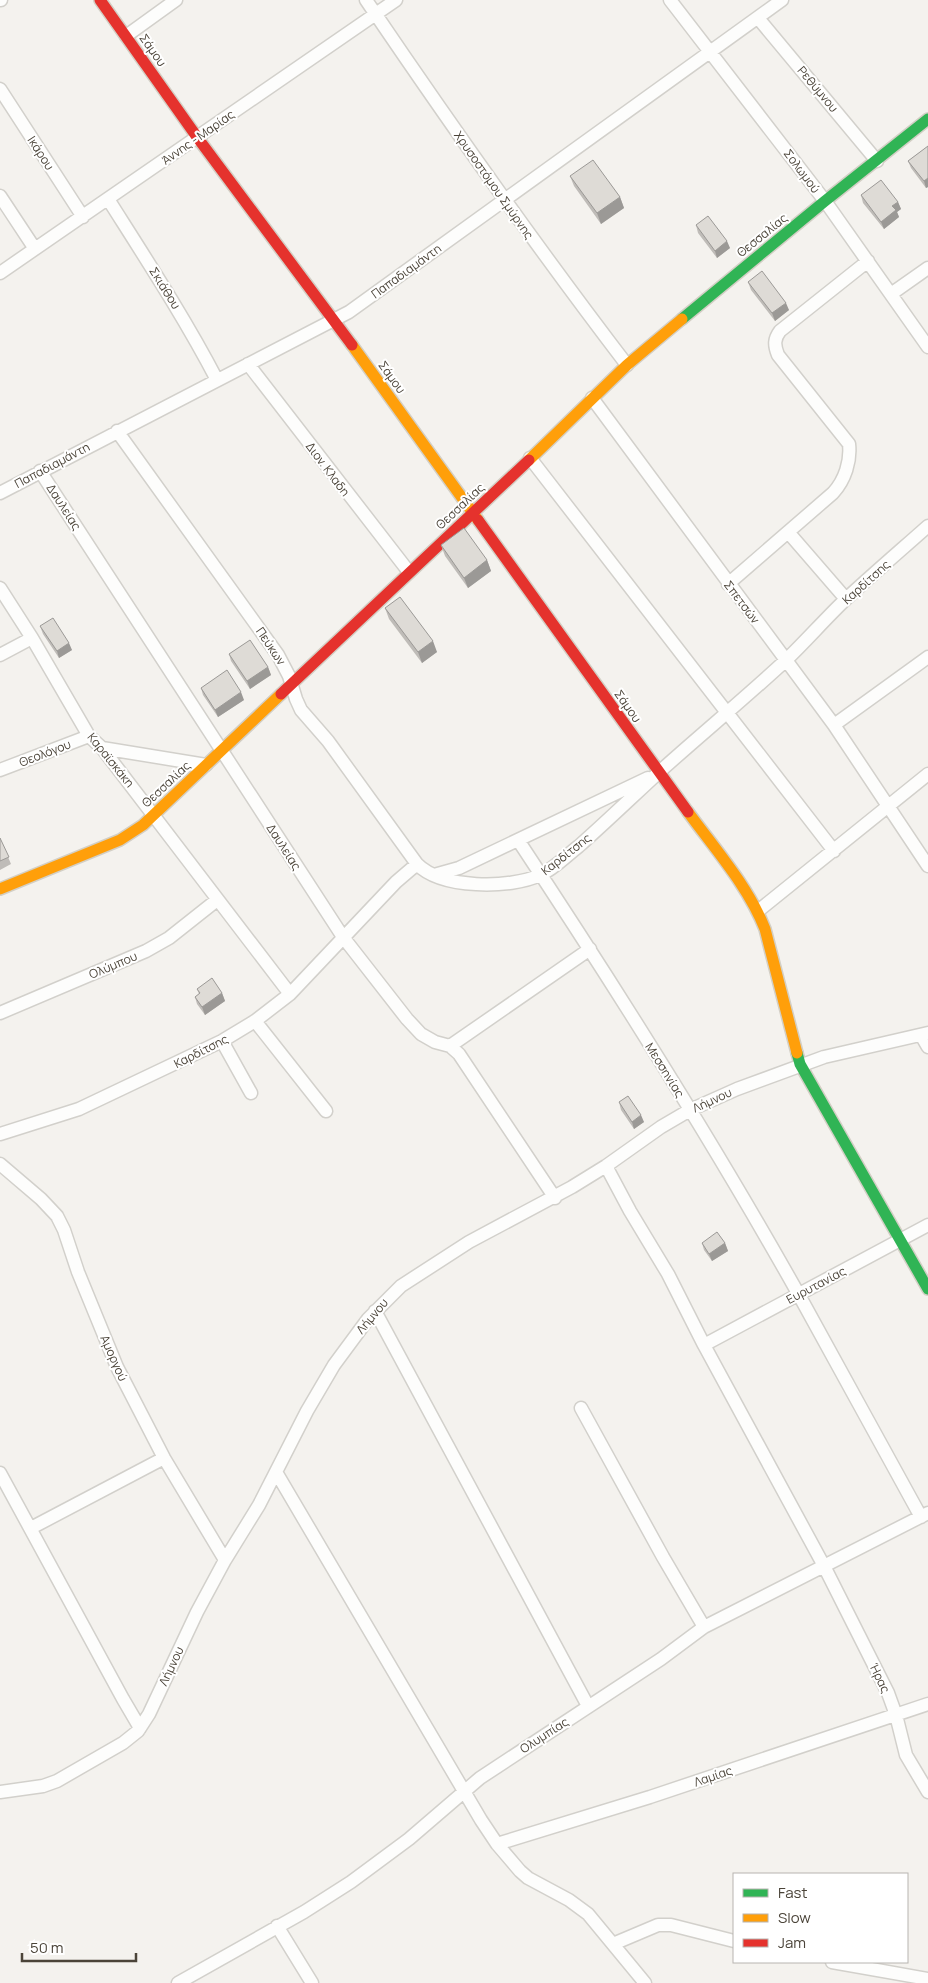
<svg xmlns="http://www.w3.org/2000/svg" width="928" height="1983" font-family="Manrope,sans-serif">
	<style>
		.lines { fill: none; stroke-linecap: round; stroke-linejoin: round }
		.street-casing { stroke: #d2d0cb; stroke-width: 15 }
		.fast-casing { stroke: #d3cfc5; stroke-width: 14 }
		.slow-casing { stroke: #d3cfc5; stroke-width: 14 }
		.jam-casing { stroke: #d3cfc5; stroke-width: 14 }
		.street { stroke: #fdfdfc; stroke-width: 12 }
		.fast { stroke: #30b455; stroke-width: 11 }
		.slow { stroke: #ff9f0a; stroke-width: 11 }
		.jam { stroke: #e5322d; stroke-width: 11 }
		.wall { fill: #bfbcb8 }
		.shaded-wall { fill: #9b9996 }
		.building { fill: #dedbd6; stroke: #9b9996 }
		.labels { text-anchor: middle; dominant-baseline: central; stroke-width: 4; stroke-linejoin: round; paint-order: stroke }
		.street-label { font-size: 12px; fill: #4b4439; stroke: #fff }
	</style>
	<rect width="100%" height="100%" fill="#f4f2ee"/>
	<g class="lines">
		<defs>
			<path id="street" d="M0 0H1
				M366 0C450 124 536 246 627 365
				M670 0 825 201 928 347
				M758 18 877 161
				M126 36 176 0
				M0 89 83 217
				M0 196 35 249
				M108 199C146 259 184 317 217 380
				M0 273 396 0
				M891 294 928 268
				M248 364 409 572
				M592 398 834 725 928 866
				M117 431 278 655 289 676 296 699 301 710 328 741 417 864
				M530 458 834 851
				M40 471 343 937 407 1019 421 1034 435 1042 450 1046 459 1054 555 1198
				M0 493 349 312 782 0
				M788 532 846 599
				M728 584 833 493C845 480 851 461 849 444L778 355C774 345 774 339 780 331L868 261
				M0 588 32 638 89 736 102 748 290 994
				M0 655 32 638
				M834 725 928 657
				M102 748 206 765
				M0 770 89 736
				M518 840C616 988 712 1140 799 1295 840 1369 880 1443 921 1517
				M434 875 459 868 648 778
				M758 911 928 774
				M0 1013 146 951 169 938 217 900
				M255 1021 326 1111
				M921 1035 928 1047
				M222 1041 251 1093
				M450 1046 590 949
				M0 1134 79 1109 222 1041 255 1021 290 994 396 882 417 864C441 889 510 889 540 875 554 869 566 856 579 846 605 823 631 798 657 774 699 736 743 700 785 661 806 641 825 619 846 599 873 574 901 550 928 526
				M0 1164 41 1199 57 1216 64 1230 78 1272 117 1367 164 1458 225 1560
				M606 1166 630 1211 668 1274 704 1345 824 1566 888 1693 896 1715 906 1755 928 1792
				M375 1311 588 1706
				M704 1345 928 1225
				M581 1408 663 1557 704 1627
				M276 1472 481 1820 497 1844 520 1871 528 1878 569 1900 588 1914 645 1983
				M0 1473 123 1699 140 1728
				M31 1528 164 1458
				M0 1792 43 1786 57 1781 123 1743 138 1731 149 1714 197 1612 225 1560 259 1505 307 1411 334 1365 368 1319 401 1286 469 1242 572 1187 606 1166 661 1127 690 1110 737 1089 824 1057 928 1033
				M497 1844 650 1797 928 1704
				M277 1926 312 1983
				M613 1944 658 1925H671L734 1941
				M832 1962 928 1979
				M178 1983 304 1912 351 1882 409 1839 480 1778 661 1659 704 1627 928 1513"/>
			<path id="fast" d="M682 319 825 201 928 119
				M797 1053 800 1064 928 1289"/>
			<path id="slow" d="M352 345 478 520
				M529 460 627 365 682 319
				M688 812C715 849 748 886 765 929L797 1053
				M0 889 120 840 143 825 281 694"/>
			<path id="jam" d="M100 0 197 137 352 345
				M478 520 688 812
				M281 694 529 460"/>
		</defs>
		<use href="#street" class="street-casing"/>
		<use href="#fast" class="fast-casing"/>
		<use href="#slow" class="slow-casing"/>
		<use href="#jam" class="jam-casing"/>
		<use href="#street" class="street"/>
		<use href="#fast" class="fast"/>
		<use href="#slow" class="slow"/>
		<use href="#jam" class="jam"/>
	</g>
	<path class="wall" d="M928 146V187L926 188 911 168 908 161Z
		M570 176 620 197 624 208 601 224 574 186Z
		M861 195 898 202 901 209 897 212 899 217 884 229 863 203Z
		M696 225 730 248 717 258 698 233Z
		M748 282 789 310 775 321 751 290Z
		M441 545 487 560 491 571 468 588 445 556Z
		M385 608 437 652 422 663 389 619Z
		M40 626 72 650 59 658 43 634Z
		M229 654 268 667 271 675 250 689 231 661Z
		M201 688 244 700 218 717 203 695Z
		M0 838 11 864 0 870Z
		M197 989 222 993 225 1001 205 1015 197 1004 195 997 199 994Z
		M619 1102 644 1122 634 1129 621 1110Z
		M702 1243H725L728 1251 712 1261 704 1250Z"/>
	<path class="shaded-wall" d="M928 178V187L926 188 924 181Z
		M620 197 624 208 601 224 597 213Z
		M898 202 901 209 897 212 899 217 884 229 881 222 892 206Z
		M727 241 730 248 717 258 715 251Z
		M786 303 789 310 775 321 772 313Z
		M487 560 491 571 468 588 464 578Z
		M433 641 437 652 422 663 418 652Z
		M69 643 72 650 59 658 57 651Z
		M268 667 271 675 250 689 247 681Z
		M241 692 244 700 218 717 215 710Z
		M222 993 225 1001 205 1015 202 1007Z
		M641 1115 644 1122 634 1129 632 1122Z
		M725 1243 728 1251 712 1261 709 1254Z"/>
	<path class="building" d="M928 146V178L924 181 908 161Z
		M593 160 620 197 597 213 570 176Z
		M881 180 898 202 892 206 896 210 881 222 861 195Z
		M708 216 727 241 715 251 696 225Z
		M762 271 786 303 772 313 748 282Z
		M464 528 487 560 464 578 441 545Z
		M400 597 433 641 418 652 385 608Z
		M53 618 69 643 57 651 40 626Z
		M250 640 268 667 247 681 229 654Z
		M227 670 241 692 215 710 201 688Z
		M0 838 9 857 0 861Z
		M212 978 222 993 202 1007 195 997 200 993 197 989Z
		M628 1096 641 1115 632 1122 619 1102Z
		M717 1232 725 1243 709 1254 702 1243Z"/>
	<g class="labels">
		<g class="street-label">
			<text transform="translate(153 50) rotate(55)">Σάμου</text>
			<text transform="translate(818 89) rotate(50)">Ρεθύμνου</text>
			<text transform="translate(198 137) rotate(-35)">Άννης - Μαρίας</text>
			<text transform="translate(41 153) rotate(57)">Ικάρου</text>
			<text transform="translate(802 171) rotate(53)">Σολωμού</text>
			<text transform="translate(494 185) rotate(55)">Χρυσοστόμου Σμύρνης</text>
			<text transform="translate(762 235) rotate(-39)">Θεσσαλίας</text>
			<text transform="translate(406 271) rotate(-36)">Παπαδιαμάντη</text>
			<text transform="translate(165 288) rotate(58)">Σκιάθου</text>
			<text transform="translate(392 377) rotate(54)">Σάμου</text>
			<text transform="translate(52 465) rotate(-28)">Παπαδιαμάντη</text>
			<text transform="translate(328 469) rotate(53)">Διον. Κλαδη</text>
			<text transform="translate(460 506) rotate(-43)">Θεσσαλίας</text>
			<text transform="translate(64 507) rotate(57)">Δαυλείας</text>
			<text transform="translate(866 582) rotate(-42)">Καρδίτσης</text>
			<text transform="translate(742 602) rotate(53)">Σπετσών</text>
			<text transform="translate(271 646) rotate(56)">Πεύκων</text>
			<text transform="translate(628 706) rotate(55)">Σάμου</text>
			<text transform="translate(45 753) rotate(-21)">Θεολόγου</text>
			<text transform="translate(111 760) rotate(51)">Καραϊσκάκη</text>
			<text transform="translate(166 784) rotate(-43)">Θεσσαλίας</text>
			<text transform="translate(284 847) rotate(57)">Δαυλείας</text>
			<text transform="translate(566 854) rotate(-38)">Καρδίτσης</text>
			<text transform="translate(113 965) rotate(-23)">Ολύμπου</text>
			<text transform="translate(201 1051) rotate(-27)">Καρδίτσης</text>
			<text transform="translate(665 1070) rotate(58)">Μεσσηνίας</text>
			<text transform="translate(712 1100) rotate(-25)">Λήμνου</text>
			<text transform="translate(816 1285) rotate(-28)">Ευρυτανίας</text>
			<text transform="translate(372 1316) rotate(-50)">Λήμνου</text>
			<text transform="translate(114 1358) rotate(66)">Αμοργού</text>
			<text transform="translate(171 1666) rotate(-65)">Λήμνου</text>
			<text transform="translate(880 1678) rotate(64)">Ήρας</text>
			<text transform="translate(544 1735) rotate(-33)">Ολυμπίας</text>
			<text transform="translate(713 1776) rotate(-19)">Λαμίας</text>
		</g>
	</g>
	<rect x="733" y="1873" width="175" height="90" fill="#ffffff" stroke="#b7b4b0"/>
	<rect x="743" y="1889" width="25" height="8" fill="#30b455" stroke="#b7b4b0"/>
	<text x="778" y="1898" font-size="15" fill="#4b4439">Fast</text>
	<rect x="743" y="1914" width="25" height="8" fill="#ff9f0a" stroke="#b7b4b0"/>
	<text x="778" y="1923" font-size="15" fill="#4b4439">Slow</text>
	<rect x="743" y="1939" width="25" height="8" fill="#e5322d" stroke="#b7b4b0"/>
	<text x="778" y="1948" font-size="15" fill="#4b4439">Jam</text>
	<path d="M22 1953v8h114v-8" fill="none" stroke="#4b4439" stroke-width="2.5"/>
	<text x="30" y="1953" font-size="15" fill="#4b4439" stroke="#ffffff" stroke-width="4" paint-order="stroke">50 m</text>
</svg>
